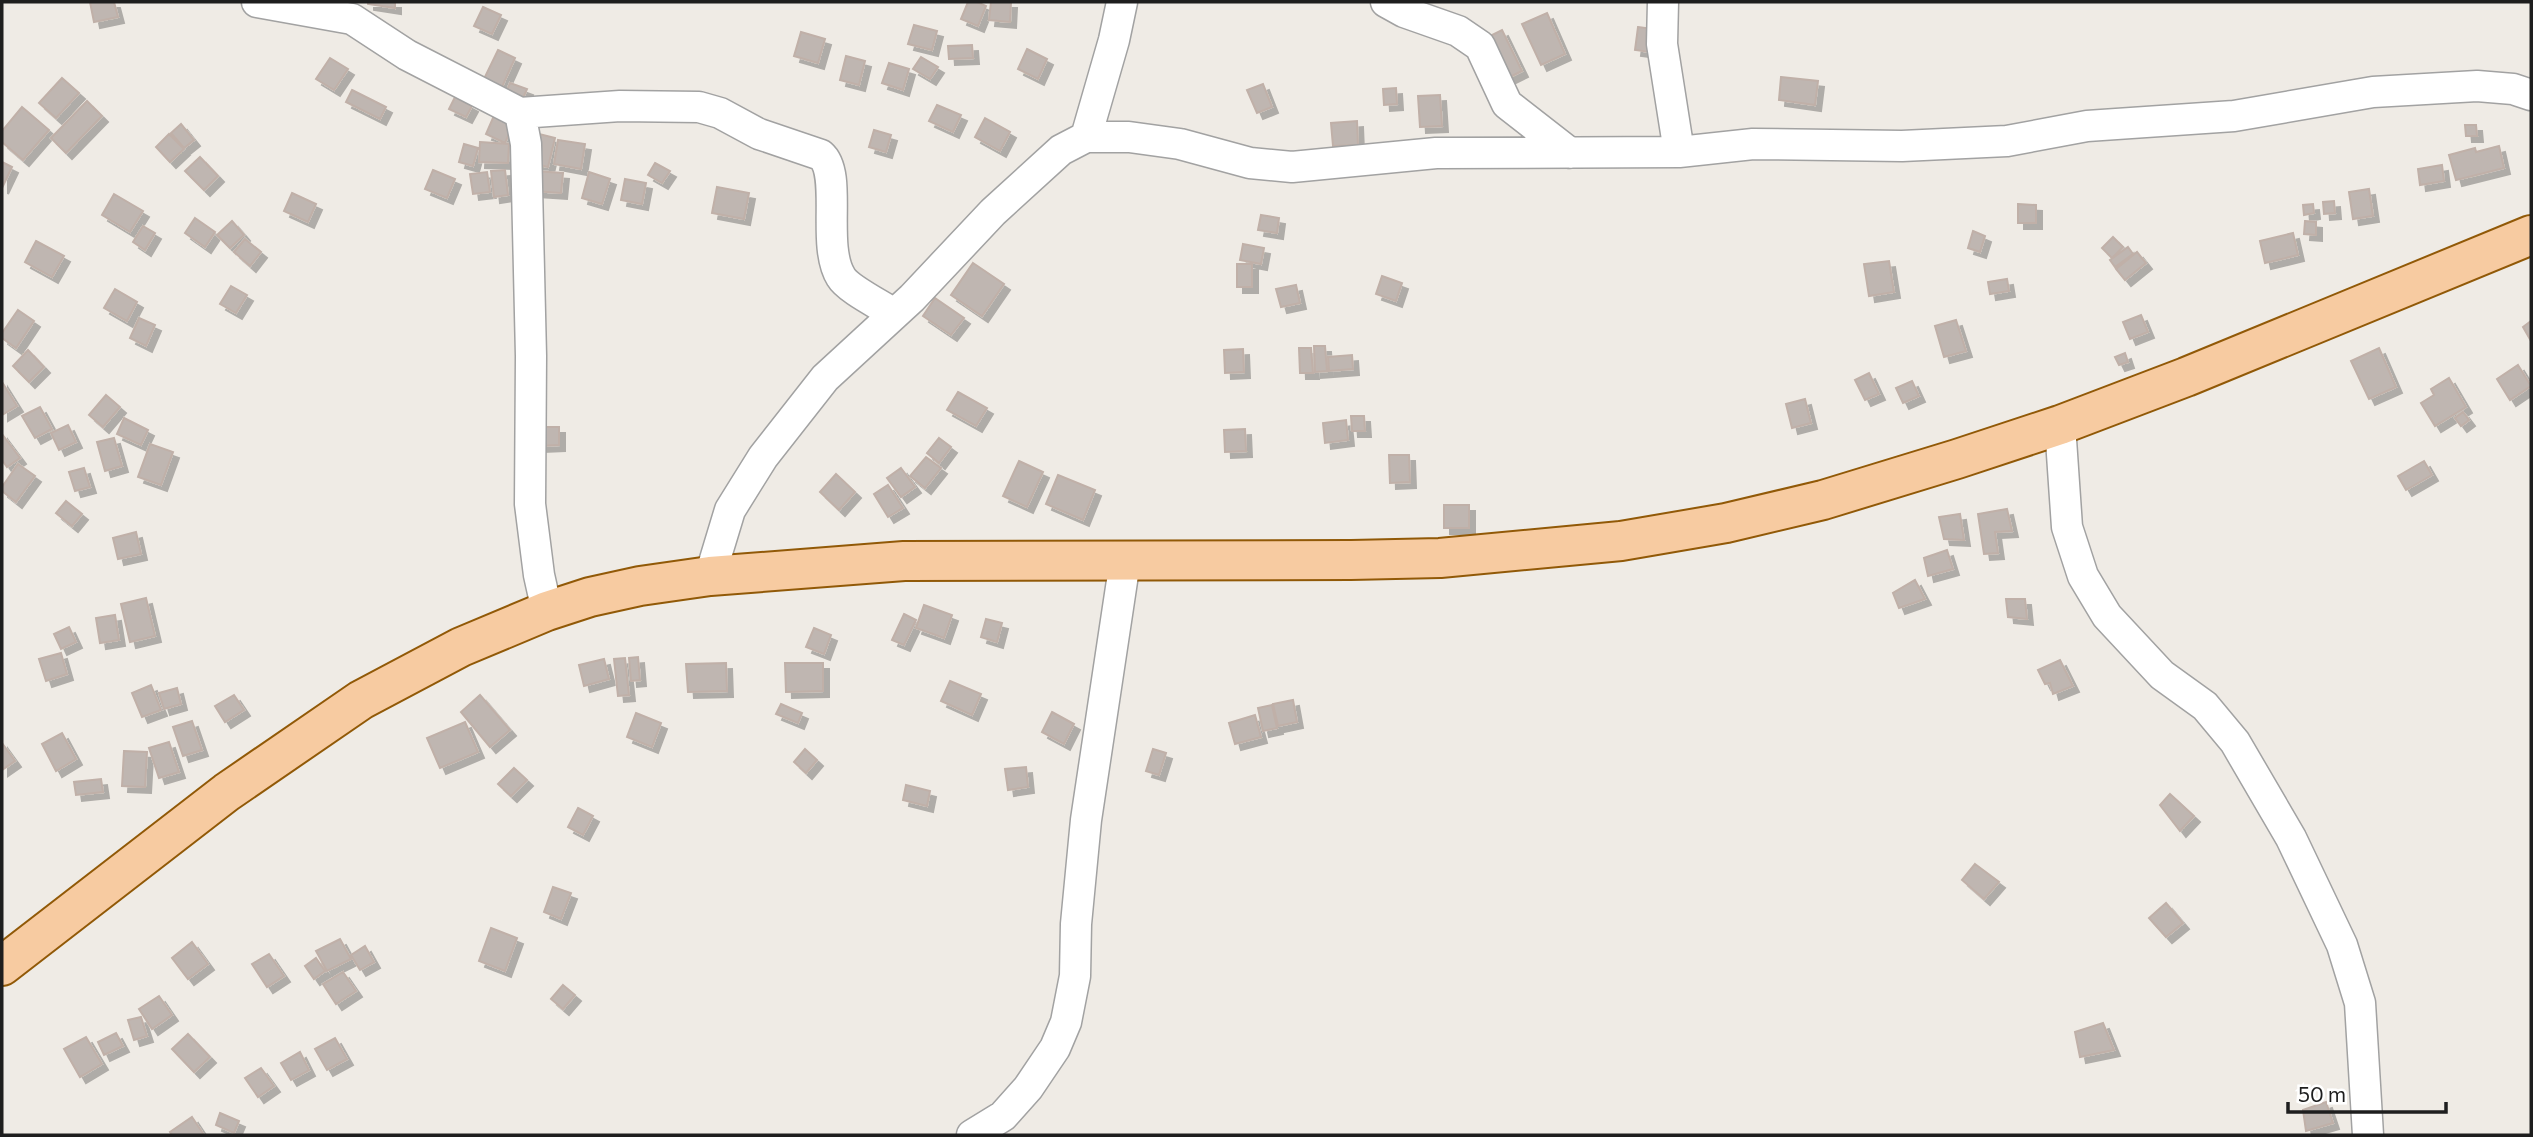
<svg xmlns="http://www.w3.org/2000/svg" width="2533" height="1137" font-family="Commissioner,sans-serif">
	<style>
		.building { fill: #bfb6b1; stroke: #c0b0a8; stroke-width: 2; filter: url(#shadow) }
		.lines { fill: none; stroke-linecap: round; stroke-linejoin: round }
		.minor-casing { stroke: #a2a2a2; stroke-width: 33 }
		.major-casing { stroke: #915907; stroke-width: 42 }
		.minor { stroke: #fff; stroke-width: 30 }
		.major { stroke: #f7cba1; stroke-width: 38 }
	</style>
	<defs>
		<filter id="shadow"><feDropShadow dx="6" dy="6" stdDeviation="0" flood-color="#0004"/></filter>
	</defs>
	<rect width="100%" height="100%" fill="#efebe5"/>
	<path class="building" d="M90 2H114L118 17 94 22Z
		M368 2H395V8L368 4Z
		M968 2H977L986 6 978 26 961 19Z
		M991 2H1011L1010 22 989 20Z
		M483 7 501 15 492 34 474 26Z
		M1547 13 1565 54 1541 65 1522 24Z
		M914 25 937 31 932 50 908 44Z
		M1638 27 1653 29 1650 52 1635 50Z
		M1502 30 1522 71 1498 83 1478 42Z
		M801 32 825 39 818 63 794 56Z
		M972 45 973 58 949 59 948 46Z
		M1027 49 1047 59 1038 79 1018 69Z
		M498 50 515 58 501 89 483 81Z
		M846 56 865 61 859 85 840 80Z
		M921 57 938 67 930 79 913 69Z
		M330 58 348 69 334 90 316 79Z
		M889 63 909 69 903 90 882 83Z
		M1781 77 1818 81 1815 105 1779 100Z
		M62 78 79 93 56 118 39 103Z
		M510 83 527 89 520 105 504 98Z
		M1263 84 1272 107 1257 113 1247 90Z
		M1396 88 1397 104 1384 105 1383 89Z
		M352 90 386 107 380 119 346 102Z
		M1440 95 1442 126 1420 127 1418 96Z
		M455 97 472 106 466 117 449 109Z
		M87 101 102 116 66 153 51 138Z
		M937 105 961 115 953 132 929 121Z
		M22 107 49 130 23 160 2 142V131Z
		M496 111 515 120 505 143 486 134Z
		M985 118 1010 132 1000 151 975 137Z
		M1357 121 1358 145 1333 146 1331 123Z
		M181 124 194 140 184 148 171 133Z
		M2465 125H2476L2477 136H2466Z
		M874 130 891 135 886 152 869 147Z
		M535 133 555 138 548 167 528 162Z
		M169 134 184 149 170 162 156 147Z
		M558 140 585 144 581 169 554 164Z
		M480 142 509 144 508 163 479 162Z
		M464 144 478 148 473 166 459 162Z
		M2499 146 2504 168 2456 180 2449 155 2475 148 2476 152Z
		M200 157 218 176 204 190 185 171Z
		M2 162 12 167 2 188Z
		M655 163 670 171 662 183 648 175Z
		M2442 165 2444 181 2420 185 2418 169Z
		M433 170 455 179 447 198 425 189Z
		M505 170 508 195 494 197 491 171Z
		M534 171 563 173 561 193 533 191Z
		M487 172 490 192 473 194 470 174Z
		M589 172 610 179 602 204 582 198Z
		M625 179 646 183 642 204 621 200Z
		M717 187 749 193 744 219 712 213Z
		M2369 189 2373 216 2353 219 2349 192Z
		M292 193 316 204 308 222 284 211Z
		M114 194 143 211 130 232 102 215Z
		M2334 201 2335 213 2324 214 2323 202Z
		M2018 204 2036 205V223H2018Z
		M2313 204 2314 213 2304 215 2303 205Z
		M1261 215 1279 218 1277 233 1258 230Z
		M195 218 215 232 205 247 185 233Z
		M232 221 244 235 230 248 217 235Z
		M2305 221 2316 222V235L2304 234Z
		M143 226 155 233 145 250 133 242Z
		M1973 231 1985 236 1980 252 1968 248Z
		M2293 233 2298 255 2265 263 2260 241Z
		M2113 237 2123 247 2112 258 2102 248Z
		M245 239 261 252 250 266 234 252Z
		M36 241 64 256 52 277 25 262Z
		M1243 244 1264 248 1261 264 1240 260Z
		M2128 247 2133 254 2115 267 2110 260Z
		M2137 252 2146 263 2125 280 2116 269Z
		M1889 261 1894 292 1869 296 1864 264Z
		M973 263 1004 284 982 316 951 295Z
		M1237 264H1252V287H1237Z
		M1382 276 1402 283 1396 301 1376 294Z
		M2007 279 2009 291 1990 294 1988 282Z
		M1296 285 1300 303 1281 307 1276 289Z
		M231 286 247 295 236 313 220 304Z
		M115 289 137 302 127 321 104 308Z
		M935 298 964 318 951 335 923 316Z
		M18 310 34 321 16 348 2 338V333Z
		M2141 315 2148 332 2130 339 2123 322Z
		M139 318 155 325 146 346 130 338Z
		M1956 320 1966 351 1944 357 1935 326Z
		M2531 321V341L2523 327Z
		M1314 346H1325L1327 371 1315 372Z
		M1299 348H1311L1313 373H1300Z
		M2379 348 2396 387 2369 399 2351 361Z
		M1243 349 1244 372 1225 373 1224 350Z
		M28 350 44 367 29 382 13 366Z
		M2125 353 2128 362 2119 365 2115 357Z
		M1352 355 1353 369 1329 371 1328 357Z
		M2518 365 2531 386 2510 400 2497 379Z
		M1869 373 1879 394 1865 400 1855 380Z
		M2449 378 2466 407 2435 426 2421 403 2434 395 2431 389Z
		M1912 381 1919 396 1903 403 1896 388Z
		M2 382 17 406 2 415Z
		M958 392 987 408 976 426 947 410Z
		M106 395 120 407 103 427 89 415Z
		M1805 399 1811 423 1792 428 1786 404Z
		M40 407 52 429 35 438 22 416Z
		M2463 412 2469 420 2461 426 2455 418Z
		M1351 416H1364L1365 431H1352Z
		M124 418 148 430 141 445 117 434Z
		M1346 420 1348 440 1325 443 1323 423Z
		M68 425 76 442 59 450 51 433Z
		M537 427H559V445L538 446Z
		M1245 429 1246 451 1225 452 1224 430Z
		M2 434 20 458 7 467 2 460Z
		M114 438 122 466 105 471 97 442Z
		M939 438 951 447 939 463 927 453Z
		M150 444 173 452 161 485 138 477Z
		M1389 455H1409L1410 482 1390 483Z
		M926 457 941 468 925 488 910 476Z
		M1019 461 1043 472 1027 507 1003 496Z
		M2424 461 2432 475 2406 490 2398 476Z
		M18 464 35 476 16 502 2 491V487Z
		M84 468 90 487 75 491 69 472Z
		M901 468 915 487 901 497 887 478Z
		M836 474 855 492 839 510 820 492Z
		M1058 475 1095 490 1083 520 1046 504Z
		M888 485 903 508 888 517 874 494Z
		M66 501 82 514 72 526 56 513Z
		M1444 505H1469V528H1444Z
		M2007 509 2012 531 1995 532 1998 553 1984 554 1978 514Z
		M1960 514 1964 540 1944 539 1939 517Z
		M136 532 141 554 118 559 113 538Z
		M1947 550 1953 569 1928 576 1924 558Z
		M1915 580 1925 599 1899 608 1893 593Z
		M146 598 155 636 130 642 121 604Z
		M2006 599H2025L2027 619 2008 617Z
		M924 605 952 615 944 638 916 628Z
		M904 614 916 620 904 645 892 640Z
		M115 615 119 640 100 643 96 618Z
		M986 619 1002 623 997 642 981 637Z
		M69 627 76 642 61 649 54 634Z
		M814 628 831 635 824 654 806 647Z
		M61 653 67 674 46 681 39 659Z
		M638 657 640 680 631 681 629 658Z
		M625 658 629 695 618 696 614 659Z
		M604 659 609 679 584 686 579 665Z
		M2060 660 2073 686 2053 694 2050 683 2045 684 2038 670Z
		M726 663 727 691 688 692 686 664Z
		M785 663H823V691L786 692Z
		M950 681 981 694 972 715 941 701Z
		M151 685 161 710 142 717 132 693Z
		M177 688 181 704 164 709 159 693Z
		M234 695 244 710 225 722 215 706Z
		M480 695 510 730 490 747 461 712Z
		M1293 700 1297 722 1278 726 1273 704Z
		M781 704 802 713 798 723 776 714Z
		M1272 705 1277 728 1263 731 1258 708Z
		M1052 712 1074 724 1064 744 1042 732Z
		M636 713 661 723 652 747 627 737Z
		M1255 715 1261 737 1235 744 1229 723Z
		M192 721 202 750 183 756 173 727Z
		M465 722 478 752 440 768 427 738Z
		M62 733 76 759 56 771 42 744Z
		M169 742 179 772 159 778 149 748Z
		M2 743 15 761 2 770Z
		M805 749 817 760 806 773 794 762Z
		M1153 749 1166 753 1159 775 1146 771Z
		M124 751 147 752 145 787 122 786Z
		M1026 767 1028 787 1008 790 1005 769Z
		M514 768 527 780 511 796 498 784Z
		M101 779 103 792 76 795 74 782Z
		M906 785 930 791 927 806 903 800Z
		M2170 794 2194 816 2180 831 2160 805Z
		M578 808 593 816 583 835 568 827Z
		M1975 864 1999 882 1984 899 1962 880Z
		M553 887 571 893 561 919 544 912Z
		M2166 903 2183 923 2166 937 2149 918Z
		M491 928 517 938 505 971 479 961Z
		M340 939 351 959 327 971 316 951Z
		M192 942 208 964 188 979 172 958Z
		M365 946 374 962 360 970 351 955Z
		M269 954 284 976 267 987 252 964Z
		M316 958 325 971 314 979 305 966Z
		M343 972 356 991 336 1004 323 984Z
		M563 985 575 995 563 1009 551 999Z
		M159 996 172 1015 152 1029 139 1009Z
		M141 1017 147 1036 134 1040 128 1020Z
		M2103 1023 2114 1050 2080 1057 2075 1032Z
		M116 1033 123 1046 104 1055 98 1042Z
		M188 1034 210 1057 194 1072 172 1049Z
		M86 1037 102 1064 80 1077 64 1049Z
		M335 1038 347 1059 327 1070 315 1049Z
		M300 1052 309 1070 291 1080 281 1063Z
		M261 1068 274 1086 258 1097 245 1078Z
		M2326 1102 2333 1123 2306 1131 2303 1110Z
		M220 1113 239 1121 234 1133 216 1125Z
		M192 1117 204 1135H172L170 1132Z"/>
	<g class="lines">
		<defs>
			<path id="minor" d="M257 2 352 19 407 55 520 113 620 106 699 107 720 113 759 134 821 155C843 174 821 245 841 277 848 289 881 305 894 314
				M1386 2 1404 12 1458 31 1480 46 1507 104 1570 153
				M1663 2 1662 44 1679 152
				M520 113 526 144 531 356 530 504 539 575 547 611
				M1086 137 1114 40 1122 2
				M2060 425 2067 527 2083 576 2107 616 2162 675 2205 706 2235 742 2291 838 2342 945 2360 1003 2368 1135
				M710 576 730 510 763 457 825 378 912 298 993 212 1061 150 1086 137H1129L1180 144 1250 163 1292 167 1436 153 1679 152 1753 144 1902 146 2007 141 2087 126 2234 116 2373 92 2477 86 2513 89 2531 95
				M972 1135 1003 1116 1028 1088 1055 1048 1066 1022 1075 976 1076 924 1086 820 1125 561"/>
			<path id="major" d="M2 966 227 792 361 700 461 647 547 611 590 597 640 586 710 576 904 561 1351 560 1440 558 1621 541 1726 523 1823 500 1957 459 2060 425 2186 377 2531 235"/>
		</defs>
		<use href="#minor" class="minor-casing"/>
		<use href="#major" class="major-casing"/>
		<use href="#minor" class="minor"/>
		<use href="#major" class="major"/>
	</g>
	<rect width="2533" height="1137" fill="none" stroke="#1e1e1e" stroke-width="7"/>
	<path d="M2288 1102v10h158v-10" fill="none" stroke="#1e1e1e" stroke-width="3.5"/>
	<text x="2298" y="1102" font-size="21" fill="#1e1e1e" stroke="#ffffff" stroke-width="5" paint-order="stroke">50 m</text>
</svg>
